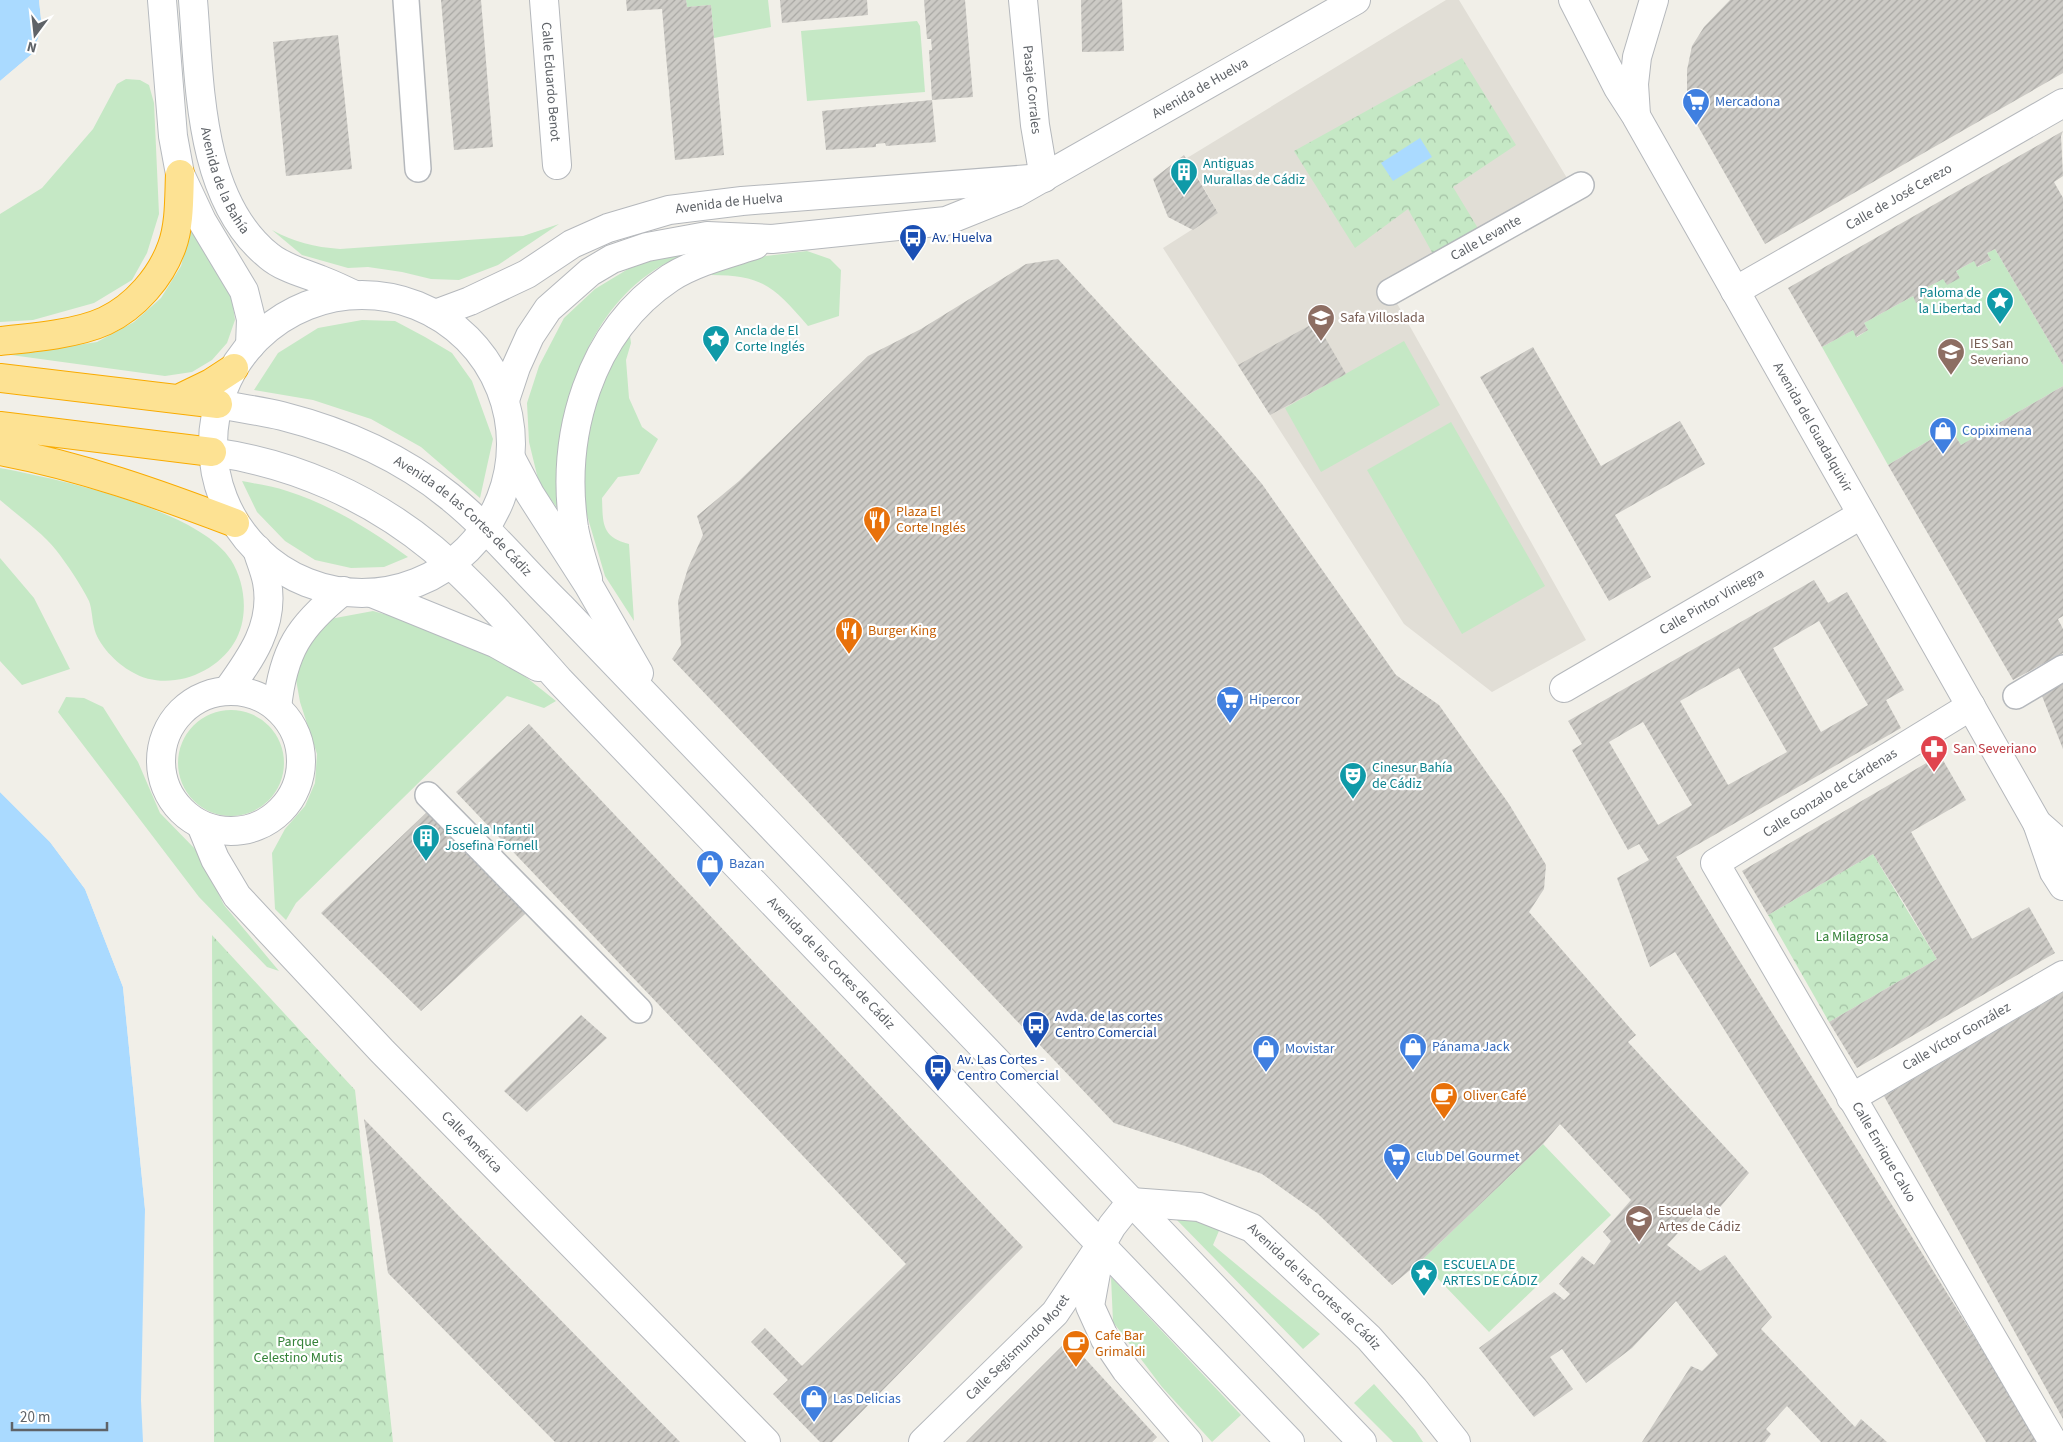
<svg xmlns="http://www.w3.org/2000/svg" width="2063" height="1442" font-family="'Source Sans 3',sans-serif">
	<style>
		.education { fill: #e1ded6 }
		.green { fill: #c5e8c5 }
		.park { fill: url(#park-crowns) }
		.water { fill: #aadaff }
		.pier { fill: #f1efe8 }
		.building { fill: url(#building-hatch); fill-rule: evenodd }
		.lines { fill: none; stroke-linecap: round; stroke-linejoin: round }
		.pedestrian-casing { stroke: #b5b8bc; stroke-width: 28 }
		.minor-casing { stroke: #b5b8bc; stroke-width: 30 }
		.tertiary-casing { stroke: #b5b8bc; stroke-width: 30 }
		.secondary-casing { stroke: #b6babf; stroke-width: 30 }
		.motorway-casing { stroke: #f9ab00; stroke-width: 30 }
		.pedestrian { stroke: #fff; stroke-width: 25 }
		.minor { stroke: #fff; stroke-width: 28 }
		.tertiary { stroke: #fff; stroke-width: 28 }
		.secondary { stroke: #fff; stroke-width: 28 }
		.motorway { stroke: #fde293; stroke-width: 28 }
		.labels { text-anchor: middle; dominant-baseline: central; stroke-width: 4.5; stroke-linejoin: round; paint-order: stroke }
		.street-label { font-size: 14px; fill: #5f6368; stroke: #fff }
		.shop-label { font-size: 14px; fill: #366cbe; stroke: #fff; text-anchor: start }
		.culture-label { font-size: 14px; fill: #0d838f; stroke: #fff; text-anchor: start }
		.transit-label { font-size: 14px; fill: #164399; stroke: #fff; text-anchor: start }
		.education-label { font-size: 14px; fill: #785e54; stroke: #fff; text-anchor: start }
		.food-label { font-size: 14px; fill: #c56008; stroke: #fff; text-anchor: start }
		.health-label { font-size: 14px; fill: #be3a42; stroke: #fff; text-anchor: start }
		.park-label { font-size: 14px; fill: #348238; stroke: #fff }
	</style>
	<defs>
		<pattern id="park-crowns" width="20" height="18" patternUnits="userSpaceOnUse" patternTransform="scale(1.25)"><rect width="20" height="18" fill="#c5e8c5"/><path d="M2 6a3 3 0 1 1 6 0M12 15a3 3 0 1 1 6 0" fill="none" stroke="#a3c0a4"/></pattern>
		<pattern id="building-hatch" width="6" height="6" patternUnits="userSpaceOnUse" patternTransform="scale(1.25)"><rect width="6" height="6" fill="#cccac5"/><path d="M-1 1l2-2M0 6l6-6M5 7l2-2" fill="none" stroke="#a9a8a4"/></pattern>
	</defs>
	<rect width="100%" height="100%" fill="#f1efe8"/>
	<path class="education" d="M1446 0H1459L1567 178 1385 282 1586 640 1492 692 1404 624 1163 248 1218 213 1187 158Z"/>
	<path class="green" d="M686 0H768L771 27 714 38 711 5 687 7Z
		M917 21 920 26 925 92 807 101 801 31Z
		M126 79 140 80 149 85 154 103 159 214 147 253 132 280 94 303 33 320 0 322V214L42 188 93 129 117 84Z
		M559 224 498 265 459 280 431 279 402 272 368 267 348 268 302 255 272 230C294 242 314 247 340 249L523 236Z
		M191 227 232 298 235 320 227 343 212 360 192 372 165 376 11 355 97 342 134 322 161 298 181 266Z
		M697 248C682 256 666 262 653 271 588 314 561 401 557 475 557 488 561 503 563 516L539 483 529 442 527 403 539 366 564 318 595 289 633 266Z
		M1995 249 2063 365V386L1961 445 1950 428 1888 465 1822 347 1853 330 1857 337 1868 330 1864 323 1913 296 1917 303 1929 295 1926 288 1943 279 1960 278 1956 271 1974 261 1978 267 1991 260 1987 253Z
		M807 251 830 259 841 270 839 316 808 326C775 288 764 275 711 275L726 263 766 256Z
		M362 320 395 321 425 337 452 353 472 381 493 439 480 498 421 447 371 419 313 400 254 390 278 353 318 328Z
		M629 329 631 343 626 360 629 398 642 427 658 439 639 474 618 477 602 498C603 523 601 537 629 544L634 621 605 576 584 505V433L603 372Z
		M1404 341 1440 405 1321 472 1285 408Z
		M1451 422 1545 586 1462 634 1367 470Z
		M0 468C58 479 198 509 231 560 246 584 249 619 234 643 214 676 165 692 132 672 117 664 97 644 94 627 92 619 92 609 89 601 81 585 67 564 56 550 44 534 16 514 0 500Z
		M242 481C256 484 273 486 287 491 331 505 371 530 408 557L384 567 351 568 315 560 285 541 257 512Z
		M0 558 34 598 70 669 22 685 0 661Z
		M373 611 445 631 517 670 556 701 544 708 507 696 296 903 286 920 275 909 272 853 285 829 305 806 315 783 317 754 300 702 295 674 303 647 330 619Z
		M66 697 84 698 103 707 138 762 160 813 198 852 224 905 279 971 267 967 199 897 58 712Z
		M178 763a53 53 0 1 1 106 0a53 53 0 1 1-106 0Z
		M1543 1144 1611 1215 1489 1332 1421 1261Z
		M1173 1216 1221 1226 1213 1245 1320 1334 1303 1349Z
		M1111 1277 1241 1415 1212 1442 1162 1387 1113 1322Z
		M1374 1384 1415 1430 1423 1442H1393L1354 1403Z"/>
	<path class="park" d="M1462 58 1516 145 1453 187 1479 230 1434 256 1408 209 1355 248 1294 151Z
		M1873 854 1937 959 1829 1022 1768 915Z
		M212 935 355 1090 393 1442H214Z"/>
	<path class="water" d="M0 0H39L42 28 32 54 0 81Z
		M1420 138 1432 157 1393 181 1381 163Z
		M0 792 50 842 85 889 123 987 145 1209 144 1442H0Z"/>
	<path class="pier" d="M39 0H42L45 29 34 56 0 84V81L32 54 42 28Z
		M0 790 52 840 87 888 125 986 147 1209V1442H143L141 1400 145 1209 123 987 85 889 50 842 0 792Z"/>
	<path class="building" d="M441 0H481L493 147 454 150Z
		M626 0H686L687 7 711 5 724 155 675 160 662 9 627 11Z
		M780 0H867L868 15 782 23Z
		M924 0H965L973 97 932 100 936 142 886 146 885 143 876 144V147L826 150 822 111 932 100 929 50H932L931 39H927Z
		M1081 0H1122L1124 51 1082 52Z
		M1730 0H2063V73L1765 244 1695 121 1687 96V70L1692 46 1704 27Z
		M338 35 352 169 286 176 273 42Z
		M2063 131 2061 136 2063 176 2054 182 2063 198V365L1995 249 1987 253 1991 260 1977 267 1974 261 1956 271 1960 278 1947 285 1943 279 1926 288 1929 295 1916 303 1913 296 1864 323 1868 330 1856 337 1853 330 1822 347 1788 288Z
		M1184 155 1218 213 1193 230 1168 217 1153 179Z
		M1058 259 1218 432 1262 484 1396 675 1439 705 1509 804 1546 865 1544 889 1529 912 1636 1035 1628 1042 1749 1173 1710 1219 1698 1211 1667 1245 1700 1271 1725 1255 1772 1317 1761 1329 1855 1427 1861 1419 1887 1442H1821L1787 1406 1766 1429 1771 1434 1765 1442H1642L1691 1366 1702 1371 1718 1355 1676 1301 1632 1348 1586 1383 1562 1349 1550 1357 1573 1389 1534 1417 1479 1348 1554 1292 1564 1300 1570 1294 1559 1284 1582 1256 1594 1265 1611 1241 1603 1232 1631 1200 1560 1124 1543 1144 1421 1261 1392 1285 1317 1213 1262 1174 1185 1146 1114 1123 672 659 681 645 678 601 688 568 703 535 697 516 739 481 868 356 921 329 1026 264Z
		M1316 322 1346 374 1270 415 1238 365Z
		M1533 347 1601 466 1680 421 1705 464 1615 515 1651 577 1609 601 1480 377Z
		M2063 386V616L2058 619 2063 629V653L2013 680 1888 465 1950 428 1961 445Z
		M1814 580 1828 603 1847 592 1904 690 1886 700 1901 728 1676 857 1719 928 2040 1442H1986L1675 952 1650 967 1617 878 1649 860 1639 844 1628 850 1572 750 1582 744 1568 721ZM1819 621 1868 705 1821 732 1773 648ZM1739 668 1787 752 1728 785 1680 701ZM1643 722 1692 805 1658 825 1609 742Z
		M2063 678V749L2040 691Z
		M529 724 1023 1247 832 1442H820L773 1394 788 1380 751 1342 765 1328 802 1366 906 1264 456 792Z
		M1940 755 1966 800 1911 832 1972 939 2029 907 2055 953 1857 1068 1829 1022 1937 959 1906 906 1873 854 1768 915 1742 871Z
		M428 811 526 913 421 1011 321 913Z
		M2063 992V1419L1884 1096Z
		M581 1015 607 1038 527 1112 504 1091Z
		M364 1119 680 1442H555L388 1273Z
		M1068 1340 1157 1437 1152 1442H966Z"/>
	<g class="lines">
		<defs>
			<g id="pedestrian">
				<path d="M406 0 418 169"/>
				<path id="s1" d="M1390 292 1581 185"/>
				<path d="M2016 696 2063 668"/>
				<path d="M428 795 639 1010"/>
			</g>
			<g id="minor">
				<path id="s2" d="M544 0 557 165"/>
				<path id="s3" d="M1023 0 1035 125 1044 178"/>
				<path id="s4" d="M1735 291 2063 103"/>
				<path id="s5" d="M1564 688 1861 515"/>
				<circle cx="231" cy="761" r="70"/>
				<path d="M227 691C251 658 275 625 267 582 265 571 260 560 257 549"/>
				<path id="s6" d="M1971 706 1715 863 2053 1442"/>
				<path d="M277 708C283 651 299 626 343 591"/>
				<path d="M2037 823 2054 872 2063 886"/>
				<path id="s7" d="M201 825 215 859 237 896 382 1051 766 1442"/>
				<path id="s8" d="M1851 1098 2063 975"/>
				<path id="s9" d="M923 1442 1055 1313 1096 1252"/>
				<path id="s10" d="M1188 1442 1126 1370 1105 1339 1090 1306 1101 1245 1112 1226 1131 1202 1199 1207 1252 1228 1369 1338 1414 1389 1456 1442"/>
			</g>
			<g id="tertiary">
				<path id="s11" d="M1573 0 1618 88 1636 116 2037 823 2063 846"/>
				<path d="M1636 115 1634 84 1637 57 1654 0"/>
				<path id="s12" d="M435 314 470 301 527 274 572 244 608 228 669 210 742 201 1030 179"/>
				<path id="s13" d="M505 400 516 367 530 336 548 309 590 272 612 259 647 247 707 236 772 239 946 221 1016 193 1356 0"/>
				<path d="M588 579C583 563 577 545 574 528 560 436 589 332 670 278 695 262 727 254 755 245"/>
			</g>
			<g id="secondary">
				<path d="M162 0 173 136 180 174 202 221 244 291 251 319 250 346"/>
				<path id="s14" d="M193 0C200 83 198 199 269 256 283 268 304 273 321 280 332 284 344 290 355 295"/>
				<circle cx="362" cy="444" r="149"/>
				<path id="s15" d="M218 404C239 408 261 411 282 416 341 431 401 457 449 496 489 528 523 570 560 606L1362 1442"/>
				<path id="s16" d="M212 452C293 463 370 497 433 549 479 588 520 636 560 681L1290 1442"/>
				<path d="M511 458 530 494 589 586 639 673"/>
				<path d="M372 593 495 643 538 667"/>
			</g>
			<path id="motorway" d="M0 341C31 338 77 334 105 321 135 307 161 277 172 246 180 224 179 197 180 174
				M0 378 218 404
				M178 399 211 383 234 368
				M0 426 212 452
				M0 451C80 466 159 494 235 523"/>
		</defs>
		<use href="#pedestrian" class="pedestrian-casing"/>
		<use href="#minor" class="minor-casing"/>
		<use href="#tertiary" class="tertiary-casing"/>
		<use href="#secondary" class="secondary-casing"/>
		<use href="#motorway" class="motorway-casing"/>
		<use href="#pedestrian" class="pedestrian"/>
		<use href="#minor" class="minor"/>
		<use href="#tertiary" class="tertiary"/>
		<use href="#secondary" class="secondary"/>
		<use href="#motorway" class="motorway"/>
	</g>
	<defs>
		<symbol id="supermarket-pin" viewBox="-11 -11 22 30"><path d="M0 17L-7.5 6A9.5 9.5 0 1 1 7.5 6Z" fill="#3f7fe0" stroke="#fff"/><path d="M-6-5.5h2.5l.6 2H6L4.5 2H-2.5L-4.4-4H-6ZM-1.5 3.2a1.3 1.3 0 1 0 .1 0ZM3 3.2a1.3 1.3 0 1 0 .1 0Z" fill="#fff"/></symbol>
		<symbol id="building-pin" viewBox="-11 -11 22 30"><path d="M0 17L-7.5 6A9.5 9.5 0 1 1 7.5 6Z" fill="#0f9aa8" stroke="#fff"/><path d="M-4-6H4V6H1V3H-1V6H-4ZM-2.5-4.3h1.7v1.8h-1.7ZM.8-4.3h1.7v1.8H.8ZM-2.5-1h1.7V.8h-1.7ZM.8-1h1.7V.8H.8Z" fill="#fff"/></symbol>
		<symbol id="bus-pin" viewBox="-11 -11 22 30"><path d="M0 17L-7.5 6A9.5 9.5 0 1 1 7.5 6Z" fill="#1a4fb4" stroke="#fff"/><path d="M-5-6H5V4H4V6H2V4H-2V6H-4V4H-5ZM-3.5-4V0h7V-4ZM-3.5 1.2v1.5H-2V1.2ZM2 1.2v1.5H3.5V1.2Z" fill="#fff"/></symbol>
		<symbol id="sight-pin" viewBox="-11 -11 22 30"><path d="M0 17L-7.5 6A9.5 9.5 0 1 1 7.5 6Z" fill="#0f9aa8" stroke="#fff"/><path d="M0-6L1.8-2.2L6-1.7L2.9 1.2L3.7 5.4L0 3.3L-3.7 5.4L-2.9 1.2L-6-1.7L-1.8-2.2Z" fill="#fff"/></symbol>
		<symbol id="school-pin" viewBox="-11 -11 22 30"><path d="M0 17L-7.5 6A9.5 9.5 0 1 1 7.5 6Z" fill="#8d6e63" stroke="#fff"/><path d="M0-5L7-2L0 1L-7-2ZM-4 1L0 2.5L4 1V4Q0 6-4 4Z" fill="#fff"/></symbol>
		<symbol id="shop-pin" viewBox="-11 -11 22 30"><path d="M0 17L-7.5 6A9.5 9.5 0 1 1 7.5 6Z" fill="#3f7fe0" stroke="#fff"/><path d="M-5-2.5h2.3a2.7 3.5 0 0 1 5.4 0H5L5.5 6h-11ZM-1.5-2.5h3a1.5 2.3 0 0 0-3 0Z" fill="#fff"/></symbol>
		<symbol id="restaurant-pin" viewBox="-11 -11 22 30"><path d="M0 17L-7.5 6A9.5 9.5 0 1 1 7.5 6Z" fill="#e8710a" stroke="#fff"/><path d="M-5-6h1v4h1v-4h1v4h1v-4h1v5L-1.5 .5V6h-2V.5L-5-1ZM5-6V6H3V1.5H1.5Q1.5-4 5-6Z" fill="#fff"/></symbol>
		<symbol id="pharmacy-pin" viewBox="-11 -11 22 30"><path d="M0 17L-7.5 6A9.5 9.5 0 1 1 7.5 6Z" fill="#e0444e" stroke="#fff"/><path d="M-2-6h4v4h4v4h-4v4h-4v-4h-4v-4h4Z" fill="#fff"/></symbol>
		<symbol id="theatre-pin" viewBox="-11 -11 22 30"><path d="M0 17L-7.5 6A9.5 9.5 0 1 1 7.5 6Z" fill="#0f9aa8" stroke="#fff"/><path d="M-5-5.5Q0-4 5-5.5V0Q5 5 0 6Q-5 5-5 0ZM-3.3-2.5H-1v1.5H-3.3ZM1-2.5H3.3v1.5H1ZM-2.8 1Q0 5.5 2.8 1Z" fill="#fff"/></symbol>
		<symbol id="cafe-pin" viewBox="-11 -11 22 30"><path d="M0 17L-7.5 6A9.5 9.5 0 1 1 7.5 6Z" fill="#e8710a" stroke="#fff"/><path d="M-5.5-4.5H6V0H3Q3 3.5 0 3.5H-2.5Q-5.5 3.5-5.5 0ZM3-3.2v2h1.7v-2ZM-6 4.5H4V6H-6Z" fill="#fff"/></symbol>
		<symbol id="university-pin" viewBox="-11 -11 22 30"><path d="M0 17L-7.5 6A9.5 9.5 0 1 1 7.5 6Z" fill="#8d6e63" stroke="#fff"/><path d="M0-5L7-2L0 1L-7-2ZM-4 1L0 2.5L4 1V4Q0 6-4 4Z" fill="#fff"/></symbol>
	</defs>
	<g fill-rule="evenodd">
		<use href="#supermarket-pin" x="1680" y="86" width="32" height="43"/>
		<use href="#building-pin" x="1168" y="156" width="32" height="43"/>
		<use href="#bus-pin" x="897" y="222" width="32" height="43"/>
		<use href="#sight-pin" x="1984" y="285" width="32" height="43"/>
		<use href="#school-pin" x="1305" y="302" width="32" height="43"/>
		<use href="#sight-pin" x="700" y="323" width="32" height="43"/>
		<use href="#school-pin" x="1935" y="336" width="32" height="43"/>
		<use href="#shop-pin" x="1927" y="415" width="32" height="43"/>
		<use href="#restaurant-pin" x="861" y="504" width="32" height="43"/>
		<use href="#restaurant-pin" x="833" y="615" width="32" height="43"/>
		<use href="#supermarket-pin" x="1214" y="684" width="32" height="43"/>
		<use href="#pharmacy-pin" x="1918" y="733" width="32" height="43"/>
		<use href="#theatre-pin" x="1337" y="760" width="32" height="43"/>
		<use href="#building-pin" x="410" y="822" width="32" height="43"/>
		<use href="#shop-pin" x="694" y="848" width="32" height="43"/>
		<use href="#bus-pin" x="1020" y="1009" width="32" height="43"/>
		<use href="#shop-pin" x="1397" y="1031" width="32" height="43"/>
		<use href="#shop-pin" x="1250" y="1033" width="32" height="43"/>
		<use href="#bus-pin" x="922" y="1052" width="32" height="43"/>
		<use href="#cafe-pin" x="1428" y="1080" width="32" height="43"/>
		<use href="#supermarket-pin" x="1381" y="1141" width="32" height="43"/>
		<use href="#university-pin" x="1623" y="1203" width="32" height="43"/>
		<use href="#sight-pin" x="1408" y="1257" width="32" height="43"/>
		<use href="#cafe-pin" x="1060" y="1328" width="32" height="43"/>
		<use href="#shop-pin" x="798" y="1383" width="32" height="43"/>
	</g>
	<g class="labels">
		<g class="street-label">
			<text stroke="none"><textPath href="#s2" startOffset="82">Calle Eduardo Benot</textPath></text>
			<text stroke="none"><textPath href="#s3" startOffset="90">Pasaje Corrales</textPath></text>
			<text stroke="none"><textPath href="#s13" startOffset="808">Avenida de Huelva</textPath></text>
			<text stroke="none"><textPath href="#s14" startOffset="185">Avenida de la Bahía</textPath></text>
			<text stroke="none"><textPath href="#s4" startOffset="189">Calle de José Cerezo</textPath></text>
			<text stroke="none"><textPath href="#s12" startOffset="318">Avenida de Huelva</textPath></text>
			<text stroke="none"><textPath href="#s1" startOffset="110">Calle Levante</textPath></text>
			<text stroke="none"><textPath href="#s11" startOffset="490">Avenida del Guadalquivir</textPath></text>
			<text stroke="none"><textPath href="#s15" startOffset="275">Avenida de las Cortes de Cádiz</textPath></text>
			<text stroke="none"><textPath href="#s5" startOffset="171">Calle Pintor Viniegra</textPath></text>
			<text transform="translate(1830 793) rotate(-32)">Calle Gonzalo de Cárdenas</text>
			<text stroke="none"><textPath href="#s16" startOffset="819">Avenida de las Cortes de Cádiz</textPath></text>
			<text stroke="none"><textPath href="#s8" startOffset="122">Calle Víctor González</textPath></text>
			<text stroke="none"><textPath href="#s7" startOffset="420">Calle América</textPath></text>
			<text stroke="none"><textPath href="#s6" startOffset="635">Calle Enrique Calvo</textPath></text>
			<text stroke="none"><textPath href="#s10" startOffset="494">Avenida de las Cortes de Cádiz</textPath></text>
			<text stroke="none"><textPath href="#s9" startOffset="134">Calle Segismundo Moret</textPath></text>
		</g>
		<g class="shop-label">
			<text x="1715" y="102">Mercadona</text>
			<text x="1962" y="431">Copiximena</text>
			<text x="1249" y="700">Hipercor</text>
			<text x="729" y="864">Bazan</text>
			<text x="1432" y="1047">Pánama Jack</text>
			<text x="1285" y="1049">Movistar</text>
			<text x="1416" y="1157">Club Del Gourmet</text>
			<text x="833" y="1399">Las Delicias</text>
		</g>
		<g class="culture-label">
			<text x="1203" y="164">Antiguas<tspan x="1203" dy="16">Murallas de Cádiz</tspan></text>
			<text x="1981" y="293" text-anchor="end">Paloma de<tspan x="1981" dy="16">la Libertad</tspan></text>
			<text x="735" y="331">Ancla de El<tspan x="735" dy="16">Corte Inglés</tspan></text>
			<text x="1372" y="768">Cinesur Bahía<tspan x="1372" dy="16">de Cádiz</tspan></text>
			<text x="445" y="830">Escuela Infantil<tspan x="445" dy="16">Josefina Fornell</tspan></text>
			<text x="1443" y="1265">ESCUELA DE<tspan x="1443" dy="16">ARTES DE CÁDIZ</tspan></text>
		</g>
		<g class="transit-label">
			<text x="932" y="238">Av. Huelva</text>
			<text x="1055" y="1017">Avda. de las cortes<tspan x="1055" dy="16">Centro Comercial</tspan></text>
			<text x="957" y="1060">Av. Las Cortes -<tspan x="957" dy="16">Centro Comercial</tspan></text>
		</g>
		<g class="education-label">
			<text x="1340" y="318">Safa Villoslada</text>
			<text x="1970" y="344">IES San<tspan x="1970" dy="16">Severiano</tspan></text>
			<text x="1658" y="1211">Escuela de<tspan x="1658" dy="16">Artes de Cádiz</tspan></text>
		</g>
		<g class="food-label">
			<text x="896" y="512">Plaza El<tspan x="896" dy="16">Corte Inglés</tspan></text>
			<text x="868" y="631">Burger King</text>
			<text x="1463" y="1096">Oliver Café</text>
			<text x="1095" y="1336">Cafe Bar<tspan x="1095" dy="16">Grimaldi</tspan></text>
		</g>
		<g class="health-label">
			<text x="1953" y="749">San Severiano</text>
		</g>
		<g class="park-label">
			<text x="1852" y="937">La Milagrosa</text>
			<text x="298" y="1342">Parque<tspan x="298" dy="16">Celestino Mutis</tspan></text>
		</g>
	</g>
	<g transform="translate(35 35) rotate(195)" stroke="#ffffff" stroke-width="4" paint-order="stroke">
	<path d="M0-4L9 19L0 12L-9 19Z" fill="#5f6368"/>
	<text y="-8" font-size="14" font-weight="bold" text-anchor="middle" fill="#5f6368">N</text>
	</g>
	<path d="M12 1422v8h95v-8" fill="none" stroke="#5f6368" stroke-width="2.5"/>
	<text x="20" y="1422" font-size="15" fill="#5f6368" stroke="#ffffff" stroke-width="4" paint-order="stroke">20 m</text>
</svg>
